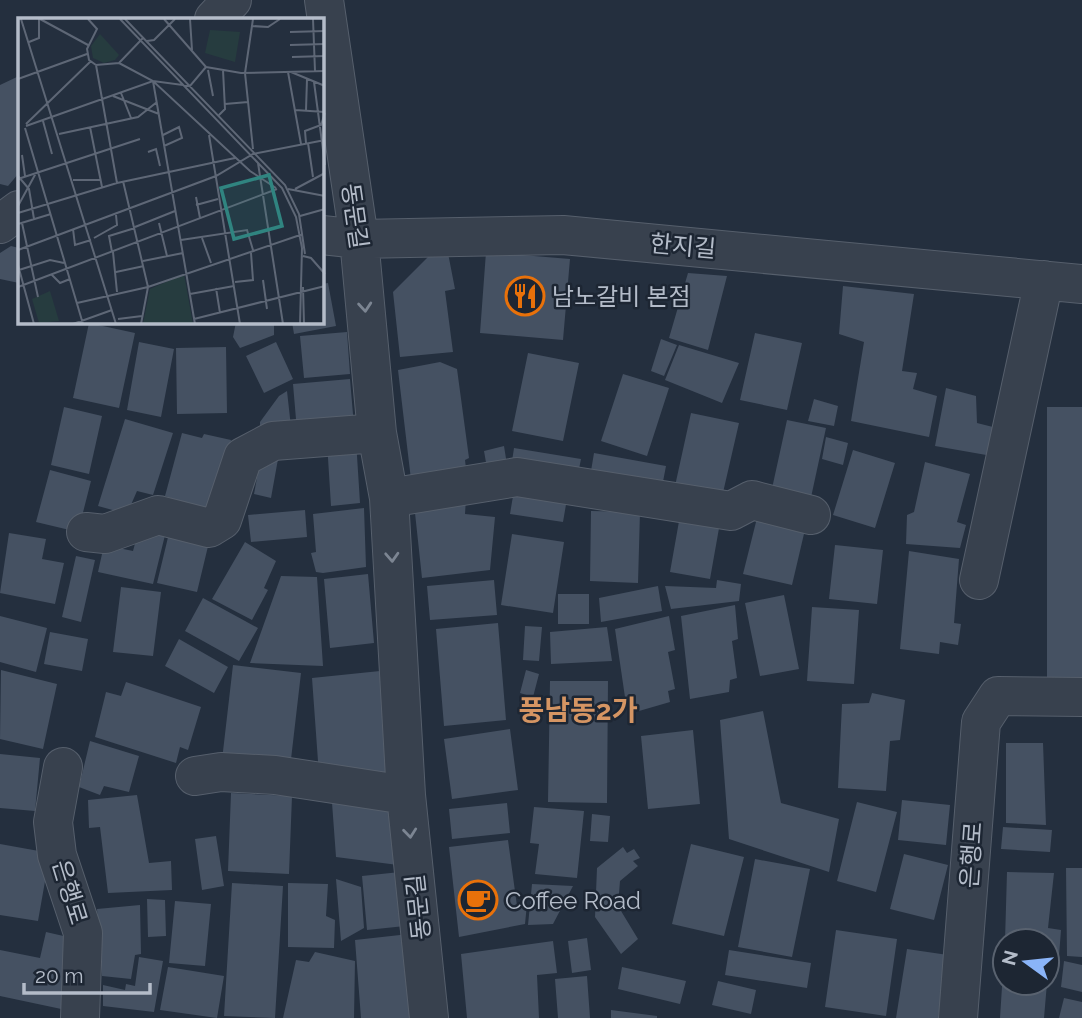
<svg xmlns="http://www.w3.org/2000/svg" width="1082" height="1018" font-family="Raleway,'Noto Sans KR',sans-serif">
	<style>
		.building { fill: #455162 }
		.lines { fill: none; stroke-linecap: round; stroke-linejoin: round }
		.minor-casing { stroke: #565f6c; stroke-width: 40 }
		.minor { stroke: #38414e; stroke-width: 38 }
		.oneway { stroke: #7c8592 }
		.labels { text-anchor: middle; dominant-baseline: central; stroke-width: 5; stroke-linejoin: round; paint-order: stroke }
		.street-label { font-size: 24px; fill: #b4bcc9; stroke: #1d2633 }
		.poi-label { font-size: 24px; fill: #b4bcc9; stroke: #1d2633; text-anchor: start }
		.quarter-label { font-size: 28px; font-weight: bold; fill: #d59563; stroke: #1d2633 }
		.inset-road { fill: none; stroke: #5e6776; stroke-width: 2 }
		.view { fill: #308480; fill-opacity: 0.15; stroke: #308480; stroke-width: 3.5 }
		.inset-edge { fill: none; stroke: #b4bcc9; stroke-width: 3.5 }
	</style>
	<rect width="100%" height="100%" fill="#242f3e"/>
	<path class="building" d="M19 76V173L8 186 0 184V85Z
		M11 246 19 248V283L0 279V253Z
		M486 252 570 259 563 340 480 333Z
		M448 253 455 289 445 291 453 352 400 357 393 292 429 256Z
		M688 273 727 276 708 350 669 338Z
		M328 283 336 326 294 334 292 322H322V284Z
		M843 286 914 294 902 371 917 373 913 389 937 396 929 437 851 421 864 342 839 334Z
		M236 322H274V335L240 348 233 337Z
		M89 323 135 333 119 408 73 398Z
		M347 332 350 374 304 378 300 336Z
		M755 333 802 343 787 410 740 400Z
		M661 339 677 345 664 376 651 371Z
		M139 342 174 349 161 417 127 410Z
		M276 342 293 379 264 393 246 356Z
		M679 345 739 363 722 403 665 380Z
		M226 347 227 413 177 414 176 348Z
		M528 353 579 363 563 441 512 431Z
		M440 362 457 369 469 458 465 460 467 477 412 488 398 370Z
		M623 374 669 388 647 456 601 441Z
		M350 379 354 426 297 431 293 384Z
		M946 388 976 396 977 423 1005 430 992 456 935 446Z
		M287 391 291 427 260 431V422L279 396Z
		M814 399 838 406 834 426 808 421Z
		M64 407 102 416 89 474 51 465Z
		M1047 407H1082V690H1047Z
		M691 413 739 423 722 497 675 486Z
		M125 419 173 433 153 495 137 491 127 514 98 506Z
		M787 420 826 428 810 502 771 493Z
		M182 433 202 438 204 434 231 440 221 472 218 514 165 496Z
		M826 437 848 443 843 465 822 459Z
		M356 440 360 503 331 506 327 442Z
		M504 446 508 471 488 474 484 451Z
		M514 448 581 459 577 479 511 468Z
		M853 450 895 463 875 528 833 515Z
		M594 453 666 466 661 492 590 477Z
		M261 456 278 459 271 498 254 494Z
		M925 462 970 474 957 522 966 525 960 548 906 544 907 515 914 512Z
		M50 470 91 481 78 532 36 522Z
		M515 484 568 493 563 522 510 514Z
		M466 498 465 514 495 517 490 570 422 578 415 513Z
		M364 508 366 567 323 573 316 572 311 553 316 552 313 514Z
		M305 510 307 537 251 542 248 515Z
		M681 510 721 517 710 579 670 572Z
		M759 510 807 521 792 585 743 574Z
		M591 511 640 512 638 583 590 581Z
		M140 525 167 527 153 584 98 572 104 545 133 551Z
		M170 529 210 538 197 592 157 583Z
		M9 533 46 539 42 559 64 563 55 604 0 593Z
		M512 534 564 542 553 613 501 605Z
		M245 542 276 561 264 588 268 590 252 620 212 599Z
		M835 545 883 550 877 604 829 599Z
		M909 551 959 559 954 623 961 624 958 645 940 642 939 654 900 649Z
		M76 556 95 560 81 622 62 617Z
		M368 574 374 643 330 648 324 579Z
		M281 576 317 577 323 666 250 663Z
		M494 580 497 615 430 620 427 586Z
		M717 580 741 584 739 601 671 609 665 586 716 588Z
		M658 586 662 611 601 622 599 598Z
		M121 587 161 592 153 656 113 652Z
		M558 594H589V624H558Z
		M784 595 799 669 760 676 745 603Z
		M203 598 258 628 239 661 185 631Z
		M735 605 738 639 732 641 737 678 730 680 729 692 690 699 681 616Z
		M812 607 859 610 854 684 807 681Z
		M0 616 47 628 36 672 0 662Z
		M669 616 675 650 668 652 675 689 668 691 670 702 639 711 626 704 615 629Z
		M498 623 506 720 444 726 436 629Z
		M525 626 542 627 539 661 523 660Z
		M607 627 612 661 551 664 550 632Z
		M50 632 88 639 82 671 44 664Z
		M179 639 228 667 214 693 165 666Z
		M233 665 301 673 290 768 222 760Z
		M1 670 57 684 43 749 0 739Z
		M526 670 539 674 533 697 520 693Z
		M380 671 389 776 319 775 312 678Z
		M550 681H608L607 803 548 802Z
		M126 682 201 707 188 750 180 747 176 763 95 737 106 692 121 696Z
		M872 693 905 700 900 740 890 741 886 791 838 788 842 704 869 703Z
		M763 711 781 803 839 819 829 872 729 839 720 720Z
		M510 729 518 790 452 799 444 739Z
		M693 730 700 804 648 809 641 736Z
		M90 741 139 756 129 792 104 786 100 795 79 787Z
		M1006 743H1043L1046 825 1006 823Z
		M0 754 40 758 35 811 0 808Z
		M331 789 393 798 398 865 336 857Z
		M231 793 292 796 289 874 228 871Z
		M137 795 149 863 171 861 172 890 108 893 100 827 89 828 88 800Z
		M902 800 950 805 946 845 898 840Z
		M857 802 897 812 876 892 837 881Z
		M507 803 510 833 452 839 449 809Z
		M534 807 584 811 577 878 535 874 539 844 530 843Z
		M592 814 610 816 608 842 590 841Z
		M1003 827 1052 830 1050 852 1001 849Z
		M216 836 224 886 202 890 195 839Z
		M508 840 517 906 527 904 525 924 459 937 449 847Z
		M0 844 50 853 38 921 0 915Z
		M691 844 744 857 724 936 672 924Z
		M623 847 627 853 634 849 640 858 633 861 638 866 620 881 618 906 638 939 621 954 595 917 597 868Z
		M904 854 948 865 934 920 890 909Z
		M755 859 810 869 792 957 738 947Z
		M1066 868H1082V957L1067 956Z
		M400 872 405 926 367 930 362 876Z
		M1007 872 1054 873 1048 928 1061 930 1059 956 1047 955V941H1005Z
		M336 879 361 887 364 928 341 941Z
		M232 883 283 886 275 1018 224 1016Z
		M288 883 328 884 326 916 335 920 334 948 288 947Z
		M532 884 573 886 553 924 528 925Z
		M147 899 165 900 166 936 148 937Z
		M175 901 211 904 205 966 169 963Z
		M140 905 141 954 135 955 131 979 102 976 97 909Z
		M836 930 897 939 886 1016 825 1007Z
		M46 932 81 940 66 1010 0 996V950L40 958Z
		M409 934 416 1018H361L355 940Z
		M587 938 591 970 572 973 568 941Z
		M553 941 557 973 537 975 539 1018H467L461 954Z
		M907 949 948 955 938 1018H896Z
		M729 950 811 963 807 988 725 975Z
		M315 952 355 961 354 1018H283L296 960 309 962Z
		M139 957 163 961 154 1012 103 1006V985L125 990 126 984 135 986Z
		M1064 961 1082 965V992L1061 987Z
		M168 967 224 976 217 1018 160 1010Z
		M622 967 686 981 680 1004 618 989Z
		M1003 971H1005V983H1047L1044 1018H1000Z
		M587 976 590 1018H558L555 979Z
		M718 981 756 990 751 1014 712 1005Z
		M1064 998 1082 1002V1018H1059Z
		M611 1010 657 1016V1018H611Z"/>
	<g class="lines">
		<defs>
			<path id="minor" d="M324 0 359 239 377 433 389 498 406 795 429 1018
				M214 19 232 0
				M0 224 19 210
				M322 235 359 239 563 235 1082 284
				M389 498 517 477 731 511 752 500 811 515
				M86 532 105 534 158 515 209 528 222 520 243 457 273 441 377 433
				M979 580 1044 280
				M63 767 53 822 57 855 83 933 80 1018
				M195 776 221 772 275 775 406 795
				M958 1018 981 722 998 696 1082 697"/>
		</defs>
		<use href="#minor" class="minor-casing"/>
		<use href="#minor" class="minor"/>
	</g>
	<defs><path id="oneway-chevron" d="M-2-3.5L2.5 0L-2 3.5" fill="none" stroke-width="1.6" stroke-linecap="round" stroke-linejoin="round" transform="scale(1.75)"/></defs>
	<g class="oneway">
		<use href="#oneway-chevron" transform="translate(365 307) rotate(85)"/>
		<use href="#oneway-chevron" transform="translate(392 557) rotate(87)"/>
		<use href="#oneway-chevron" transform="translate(410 833) rotate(84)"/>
	</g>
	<defs>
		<symbol id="restaurant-ring" viewBox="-11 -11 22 22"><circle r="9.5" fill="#1d2633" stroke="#e8710a" stroke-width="1.5"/><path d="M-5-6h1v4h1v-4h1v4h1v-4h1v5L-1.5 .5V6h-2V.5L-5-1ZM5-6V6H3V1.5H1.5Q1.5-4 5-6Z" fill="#e8710a"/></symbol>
		<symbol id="cafe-ring" viewBox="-11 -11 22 22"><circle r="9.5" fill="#1d2633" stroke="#e8710a" stroke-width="1.5"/><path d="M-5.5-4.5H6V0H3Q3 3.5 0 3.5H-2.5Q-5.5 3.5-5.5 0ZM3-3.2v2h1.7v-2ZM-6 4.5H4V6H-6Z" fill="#e8710a"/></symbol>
	</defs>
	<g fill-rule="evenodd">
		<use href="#restaurant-ring" x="503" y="274" width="44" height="44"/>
		<use href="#cafe-ring" x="456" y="878" width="44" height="44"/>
	</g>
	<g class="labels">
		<g class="street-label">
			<text transform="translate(355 216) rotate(82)">동문길</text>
			<text transform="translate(683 246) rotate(5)">한지길</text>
			<text transform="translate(971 855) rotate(-86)">은행로</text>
			<text transform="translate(70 892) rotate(73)">은행로</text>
			<text transform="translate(418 907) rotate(-96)">동문길</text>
		</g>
		<g class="poi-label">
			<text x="552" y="296">남노갈비 본점</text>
			<text x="505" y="900">Coffee Road</text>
		</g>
		<g class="quarter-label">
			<text x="578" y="710">풍남동2가</text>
		</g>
	</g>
	<g transform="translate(18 18)">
		<rect width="306" height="306" fill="#242f3e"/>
		<path d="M192 12 222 14 217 44 187 35ZM82 16 101 37 97 42 86 45 75 40 73 28ZM166 256 175 306H125L132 271ZM32 273 41 303 21 305 14 281Z" fill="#263c3f"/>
		<path class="inset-road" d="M3 1 98 306M22 1 70 27M70 1 79 11 69 31 71 42 78 47 101 45 125 20M102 1 264 170 278 199 284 230 282 306M107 1 267 167 281 196 287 236M146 1 188 49M172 1 174 32M235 1 227 55 235 131M295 1 297 53M234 8 250 9 262 1M272 14 307 13M129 23 136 22 157 1M11 24 21 20V1M272 27 307 26M274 39 307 38M101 45 135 63 232 153 258 170M78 47 99 165M188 49 223 55 307 53M190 52 195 78M270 54 283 126M273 54 307 68M0 61 69 36M135 63 177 306M296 64 307 147M103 75 113 100M95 78 141 96M207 86 230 84M277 92 307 94M288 92 289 61M201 97 207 91 205 52M25 103 34 136M8 106 73 43M8 108 135 63 172 68 188 49M72 109 84 169M7 110 65 306M41 116 120 99 139 84M145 117 161 109 164 120 146 128M191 117 222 306M288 125 287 113 303 107 307 95M290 125 295 159M130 134 138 131 142 148M4 137 7 158M240 145 265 306M0 158 11 171 16 201M0 161 122 121M55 162H83M105 163 130 269 123 306M270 171 307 178M277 171 307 155M178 179 182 200M178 187 200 181M0 188 18 155M0 195 99 165 217 140M282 198 307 191M4 205 20 279M141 205 149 238M0 206 33 196M117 209 157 193M55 211 57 227 73 222M76 220 99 207 98 197M184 220 193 245M163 222 229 212 235 232M0 232 198 158 235 136 307 122M94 234 91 218 117 210M95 234 99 274M285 238 293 240 307 256M125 243 165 235M0 247 16 306M1 252 32 242 46 245M98 254 126 248M34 257 42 265 52 261M245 262 249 291M217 264 235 262 233 235M0 269 259 171M285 269 286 306M198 270 202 295M172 276 216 268M59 285 130 269 285 216M100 301 124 298M176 301 307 268M55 306 94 292"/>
		<path class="view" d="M251 157 264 208 216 221 203 170Z"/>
		<rect width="306" height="306" class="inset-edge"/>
	</g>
	<g transform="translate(1026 962) rotate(285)"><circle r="33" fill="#1d2633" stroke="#59626f" stroke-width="2"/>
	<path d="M0-5L12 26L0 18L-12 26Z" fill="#8ab4f8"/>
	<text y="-10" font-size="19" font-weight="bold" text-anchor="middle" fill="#b4bcc9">N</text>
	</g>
	<path d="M24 983v10h126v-10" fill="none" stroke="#b4bcc9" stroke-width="3.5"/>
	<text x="35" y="983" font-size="21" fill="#b4bcc9" stroke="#1d2633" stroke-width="5" paint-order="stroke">20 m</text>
</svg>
